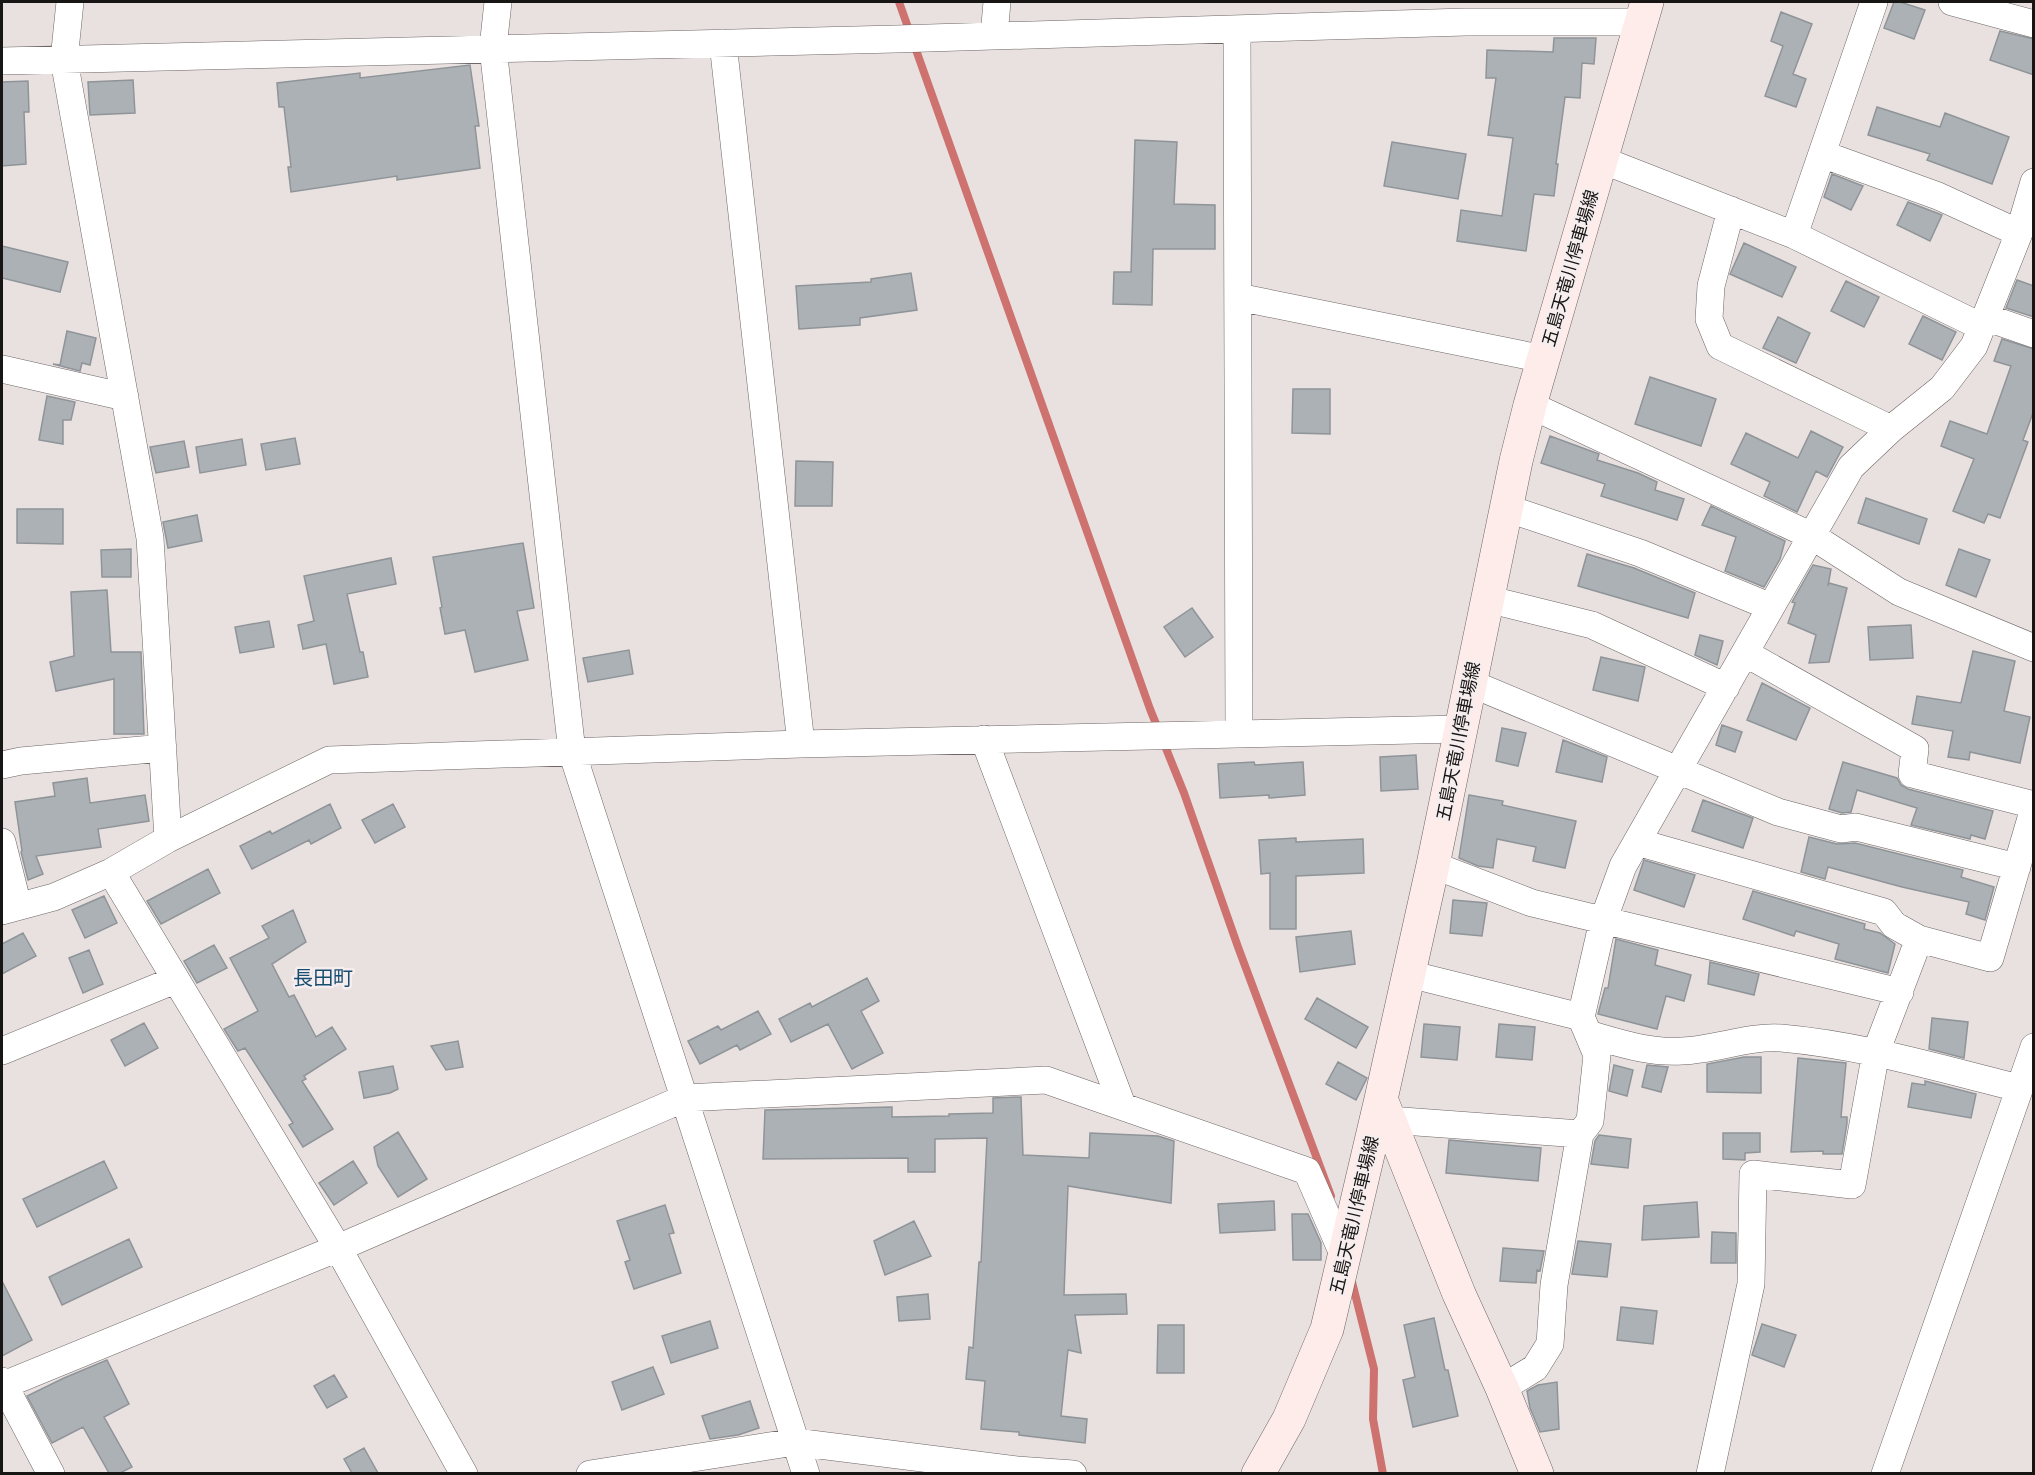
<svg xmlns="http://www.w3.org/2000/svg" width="2035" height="1475" font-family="'IBM Plex Sans','Noto Sans JP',sans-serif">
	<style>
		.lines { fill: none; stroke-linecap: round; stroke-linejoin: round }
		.stream { stroke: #cd726e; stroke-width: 8 }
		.building { fill: #abb1b5; stroke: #8f9498; stroke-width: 1.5 }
		.street-casing { stroke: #6d6665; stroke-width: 28 }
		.secondary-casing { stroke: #6d6665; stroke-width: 34 }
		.street { stroke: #fff; stroke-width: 27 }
		.secondary { stroke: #feeceb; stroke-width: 33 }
		.labels { text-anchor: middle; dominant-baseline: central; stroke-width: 5; stroke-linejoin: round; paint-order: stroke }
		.street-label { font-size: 18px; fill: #181515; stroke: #f6eeee }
		.neighbourhood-label { font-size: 20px; fill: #174d70; stroke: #f6eeee }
	</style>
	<rect width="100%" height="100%" fill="#e9e1e0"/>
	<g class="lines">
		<path class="stream" d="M899 2 1150 709 1184 793 1238 947 1331 1196
			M1351 1278 1374 1369 1373 1419 1383 1474"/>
	</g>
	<path class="building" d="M1894 2H1900L1925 10 1914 39 1884 28Z
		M1781 12 1812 24 1793 74 1806 79 1796 107 1765 96 1783 46 1771 41Z
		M2000 31 2034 39V75L1990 60Z
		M1554 38H1596L1594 64 1582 63 1580 98 1565 97 1556 164H1558L1554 196 1534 194 1526 251 1457 241 1461 210 1502 216 1513 138 1488 135 1496 78H1486L1487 50 1553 52Z
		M470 65 479 126H475L480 168 397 180V176L291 192 288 167H291L284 107H279L277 83 360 73V78Z
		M133 80 135 113 90 115 88 82Z
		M28 81 29 112H24L26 164 2 166V82Z
		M1877 107 1940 127 1945 113 2009 137 1992 184 1927 160 1930 154 1868 135Z
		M1135 140 1177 142 1174 204 1215 205V249H1153L1152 305 1113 304 1114 272H1131Z
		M1392 142 1466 154 1458 199 1384 186Z
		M1832 174 1863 186 1851 210 1824 197Z
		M1908 202 1942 215 1930 241 1897 225Z
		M1744 243 1796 267 1782 297 1730 274Z
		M2 246 68 262 60 292 2 278Z
		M911 273 917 310 860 318V325L799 329 796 286 871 282V279Z
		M2017 280 2034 286V317L2006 308Z
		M1846 281 1879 297 1864 327 1831 311Z
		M1923 316 1956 332 1942 360 1909 344Z
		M1778 317 1810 333 1796 363 1763 348Z
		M67 331 96 338 90 365 82 363 80 371 53 364 60 365Z
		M2002 339 2034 349V410L2023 440 2028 442 2000 518 1988 514 1984 523 1953 511 1974 459 1941 446 1950 421 1987 434 2011 366 1994 361Z
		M1650 377 1716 399 1701 446 1635 424Z
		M1293 389H1330V434L1292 433Z
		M47 396 75 402 71 420H63V444L39 440Z
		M1811 431 1843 447 1827 477 1816 471 1797 512 1764 496 1770 482 1731 464 1746 433 1798 458Z
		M1550 436 1599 454 1597 460 1638 473 1657 482 1655 490 1684 499 1677 520 1601 496 1605 484 1541 463Z
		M295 438 300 464 266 470 261 444Z
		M242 439 246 465 200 473 196 447Z
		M184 441 189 467 156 473 150 447Z
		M796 461 833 462 832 506H795Z
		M1866 498 1927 519 1919 544 1858 523Z
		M1711 506 1785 541 1780 559 1764 587 1725 571 1736 537 1702 525Z
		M17 509H63V544L17 543Z
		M197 515 202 541 168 548 163 522Z
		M523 543 534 608 517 611 528 660 475 672 465 630 445 634 440 608 442 607 433 557Z
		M131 549V577H102L101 550Z
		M1959 549 1990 560 1976 597 1946 585Z
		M1587 554 1634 568 1695 593 1688 618 1578 586Z
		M391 558 396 584 347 594 360 652H363L368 677 334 684 326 644 303 649 298 625 314 621 304 576Z
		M1813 565 1831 569 1828 586 1829 583 1847 588 1829 662 1809 663 1816 635 1788 623 1795 603 1792 602Z
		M107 590 111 652H141L144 734H114V679L56 691 50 662 74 656 71 592Z
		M1192 608 1213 637 1185 657 1164 627Z
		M269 621 274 647 240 653 235 627Z
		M1911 625 1913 658 1870 660 1868 627Z
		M1700 635 1723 641 1717 665 1695 655Z
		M629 650 633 674 588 682 583 658Z
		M1973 651 2015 661 2004 711 2030 717 2020 763 1970 752 1969 760 1948 757 1953 731 1912 724 1917 696 1961 703Z
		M1601 657 1645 667 1638 701 1593 690Z
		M1762 683 1810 708 1796 740 1747 720Z
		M1722 725 1742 732 1735 752 1716 745Z
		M1502 728 1526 733 1518 766 1496 761Z
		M1563 740 1607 757 1602 782 1556 772Z
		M1416 755 1418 789 1381 791 1380 757Z
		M1254 762 1255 765 1303 762 1305 795 1269 798V795L1220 798 1218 764Z
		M1843 762 1897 778 1901 785 1908 789 1993 811 1985 839 1971 835 1970 839 1911 825 1917 808 1857 790 1851 812 1842 813 1829 809Z
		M87 778 90 803 145 795 149 821 98 829 101 847 36 856 43 874 28 880 21 852 22 851 15 802 55 796 53 783Z
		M1469 795 1503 801 1502 805 1576 821 1565 868 1533 861 1536 847 1497 839 1493 868 1478 866 1459 858Z
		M1703 800 1753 818 1743 848 1692 831Z
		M330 804 341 828 311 844 309 840 252 869 240 846 270 831 272 834Z
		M393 804 405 827 375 843 362 820Z
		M1809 837 1837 844 1855 843 1963 870 1961 877 1994 887 1985 920 1966 914 1969 902 1902 887 1828 867 1825 879 1801 872Z
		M1296 838V842L1363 839 1364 873 1296 876V929H1270V873L1261 874 1259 840Z
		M1644 860 1695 875 1684 907 1634 890Z
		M208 869 220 893 161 924 147 901Z
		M1753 891 1865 924 1864 929 1880 933 1895 944 1888 973 1835 959 1839 944 1796 931 1794 936 1743 919Z
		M104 896 117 923 85 938 72 910Z
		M1453 900 1487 903 1482 936 1450 933Z
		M293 910 306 942 272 964 289 997 294 995 316 1037 332 1027 346 1049 304 1076 306 1079 302 1081 333 1129 303 1147 289 1125 293 1123 245 1048 238 1051 224 1029 258 1011 230 958 269 938 262 926Z
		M1351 931 1355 964 1300 972 1296 937Z
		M23 933 36 956 2 974V944Z
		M1616 939 1658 950 1655 965 1691 975 1684 1001 1666 996 1657 1029 1598 1014 1605 988H1608Z
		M214 945 227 968 197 983 184 961Z
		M89 950 103 984 83 993 69 958Z
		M1710 962 1759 974 1754 995 1708 984Z
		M867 978 879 1001 861 1011 883 1053 852 1069 828 1024 791 1042 779 1019 810 1003 812 1007Z
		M1317 998 1368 1027 1356 1048 1305 1019Z
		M758 1011 771 1034 740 1050 737 1045 700 1064 688 1041 718 1026 721 1030Z
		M1932 1018 1968 1022 1964 1058 1929 1049Z
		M144 1023 158 1048 125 1066 111 1040Z
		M1424 1024 1460 1027 1457 1060 1421 1057Z
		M1499 1024 1535 1027 1532 1060 1496 1057Z
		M458 1041 463 1067 446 1070 431 1046Z
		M1744 1057H1761V1093L1707 1092V1064Z
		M1798 1058 1846 1063 1841 1117H1847V1123L1842 1154H1823V1151L1791 1152Z
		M1338 1062 1367 1078 1356 1100 1326 1084Z
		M1614 1065 1633 1070 1627 1096 1609 1091Z
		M1647 1065 1668 1067 1661 1092 1642 1087Z
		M393 1066 398 1089 390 1093 364 1098 359 1072Z
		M1925 1081 1976 1094 1971 1118 1908 1107 1912 1083 1925 1085Z
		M1021 1097 1023 1155 1089 1158 1090 1133 1158 1136 1174 1141 1171 1203 1068 1186 1064 1295 1126 1294 1127 1314 1075 1315 1081 1353 1068 1350 1061 1416 1087 1419 1085 1443 1019 1435V1432L981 1429 985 1381 966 1379 969 1347 973 1348 979 1262H981L987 1138 935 1139V1172H908V1158L763 1159 765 1110 892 1107V1117L949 1116V1114L993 1113V1098Z
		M398 1132 427 1179 398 1197 378 1166 374 1147Z
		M1723 1133H1760V1152L1745 1153V1160L1723 1159Z
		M1599 1135 1631 1139 1628 1168 1591 1164 1595 1141Z
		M1449 1140 1541 1148 1538 1181 1446 1173Z
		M104 1161 117 1188 37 1227 23 1199Z
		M353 1161 367 1183 334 1205 319 1183Z
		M1274 1201 1275 1230 1220 1233 1218 1204Z
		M1697 1202 1699 1237 1642 1240 1644 1206Z
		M665 1205 674 1233 669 1234 681 1273 634 1289 625 1262 630 1260 617 1221Z
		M1292 1214H1308L1321 1243V1260H1293Z
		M914 1221 931 1256 885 1275 874 1241Z
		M1712 1232 1736 1233V1263H1711Z
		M129 1239 142 1267 62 1305 49 1277Z
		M1578 1241 1611 1244 1607 1277 1572 1274Z
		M1503 1248 1544 1251 1540 1271 1537 1270 1536 1283 1500 1281Z
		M2 1281 32 1340 2 1356Z
		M928 1294 930 1319 899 1321 897 1297Z
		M1621 1307 1657 1311 1653 1344 1617 1340Z
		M1434 1318 1445 1370H1448L1458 1416 1413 1427 1403 1380 1415 1377 1404 1325Z
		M710 1321 718 1348 671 1363 662 1336Z
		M1762 1324 1796 1335 1784 1367 1752 1355Z
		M1158 1325H1184V1373H1157Z
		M107 1360 129 1404 104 1417 132 1467 120 1473H109L83 1427 52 1443 27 1396 64 1378Z
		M653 1367 664 1394 622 1410 612 1382Z
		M334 1375 347 1397 327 1408 314 1386Z
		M1557 1382 1559 1429 1540 1432 1530 1408 1527 1391 1538 1385Z
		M750 1401 759 1428 738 1435 710 1439 702 1416Z
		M364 1448 378 1473H352L344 1459Z"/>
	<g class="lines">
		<defs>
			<path id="street" d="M70 2 64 60 150 538 168 839
				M498 2 493 48 572 752 806 1474
				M1952 2 2034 24
				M1237 29 1239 733
				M994 36 997 2
				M723 43 801 744
				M2 61 896 39 1466 22H1642
				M1822 154 1938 196 2019 233
				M1602 160 1794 235 1982 327
				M1731 210 1711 286 1709 319 1720 346 1891 429
				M1794 235 1874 2
				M1238 297 1544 359
				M1985 317 2034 334
				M2 369 125 397
				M1530 405 1812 536 1899 592 2034 648
				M1506 508 1640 553 1771 607
				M1487 599 1592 625 1726 687
				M1745 653 1915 749 1912 774 2034 805
				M1470 683 1778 812 1841 829 1856 827 2017 867
				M984 739 1122 1105
				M2 765 21 761 163 748
				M2 842 18 906
				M1637 842 1884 912 1894 925 1919 939
				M1433 865 1532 903 1900 992
				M111 872 338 1248 464 1474
				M2 911 54 897 111 872 168 839 329 760 801 744 1460 729
				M1409 974 1581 1017
				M1588 1034C1620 1043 1648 1053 1682 1051 1715 1050 1747 1036 1781 1038 1862 1045 1941 1069 2019 1088
				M2 1051 175 980
				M1389 1120 1580 1134
				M2 1381 51 1474
				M4 1385 338 1248 685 1098 1046 1080 1307 1171 1344 1256
				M1502 1388 1535 1368 1550 1344 1554 1285 1580 1134 1590 1121 1597 1055 1581 1017 1603 921 1623 866 1851 467 1891 429 1942 388 1974 346 2019 233 2034 182
				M590 1474 795 1442 1017 1470 1073 1474
				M1710 1474 1751 1284 1753 1174 1852 1185 1876 1052 1919 939 1990 958 2034 808
				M1885 1474 2034 1047"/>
			<path id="secondary" d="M1381 1099 1459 1294 1502 1388 1537 1474
				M1258 1474 1289 1419 1327 1329 1381 1099 1433 865 1516 461 1530 405 1647 2"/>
		</defs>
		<use href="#street" class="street-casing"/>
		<use href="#secondary" class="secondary-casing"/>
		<use href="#street" class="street"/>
		<use href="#secondary" class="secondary"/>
	</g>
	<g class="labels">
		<g class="street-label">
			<text transform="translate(1570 268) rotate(-74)">五島天竜川停車場線</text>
			<text transform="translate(1458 741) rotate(-79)">五島天竜川停車場線</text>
			<text transform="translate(1354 1215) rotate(-77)">五島天竜川停車場線</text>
		</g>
		<g class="neighbourhood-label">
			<text x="323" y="977">長田町</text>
		</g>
	</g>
	<rect width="2035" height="1475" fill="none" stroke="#181515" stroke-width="6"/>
</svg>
